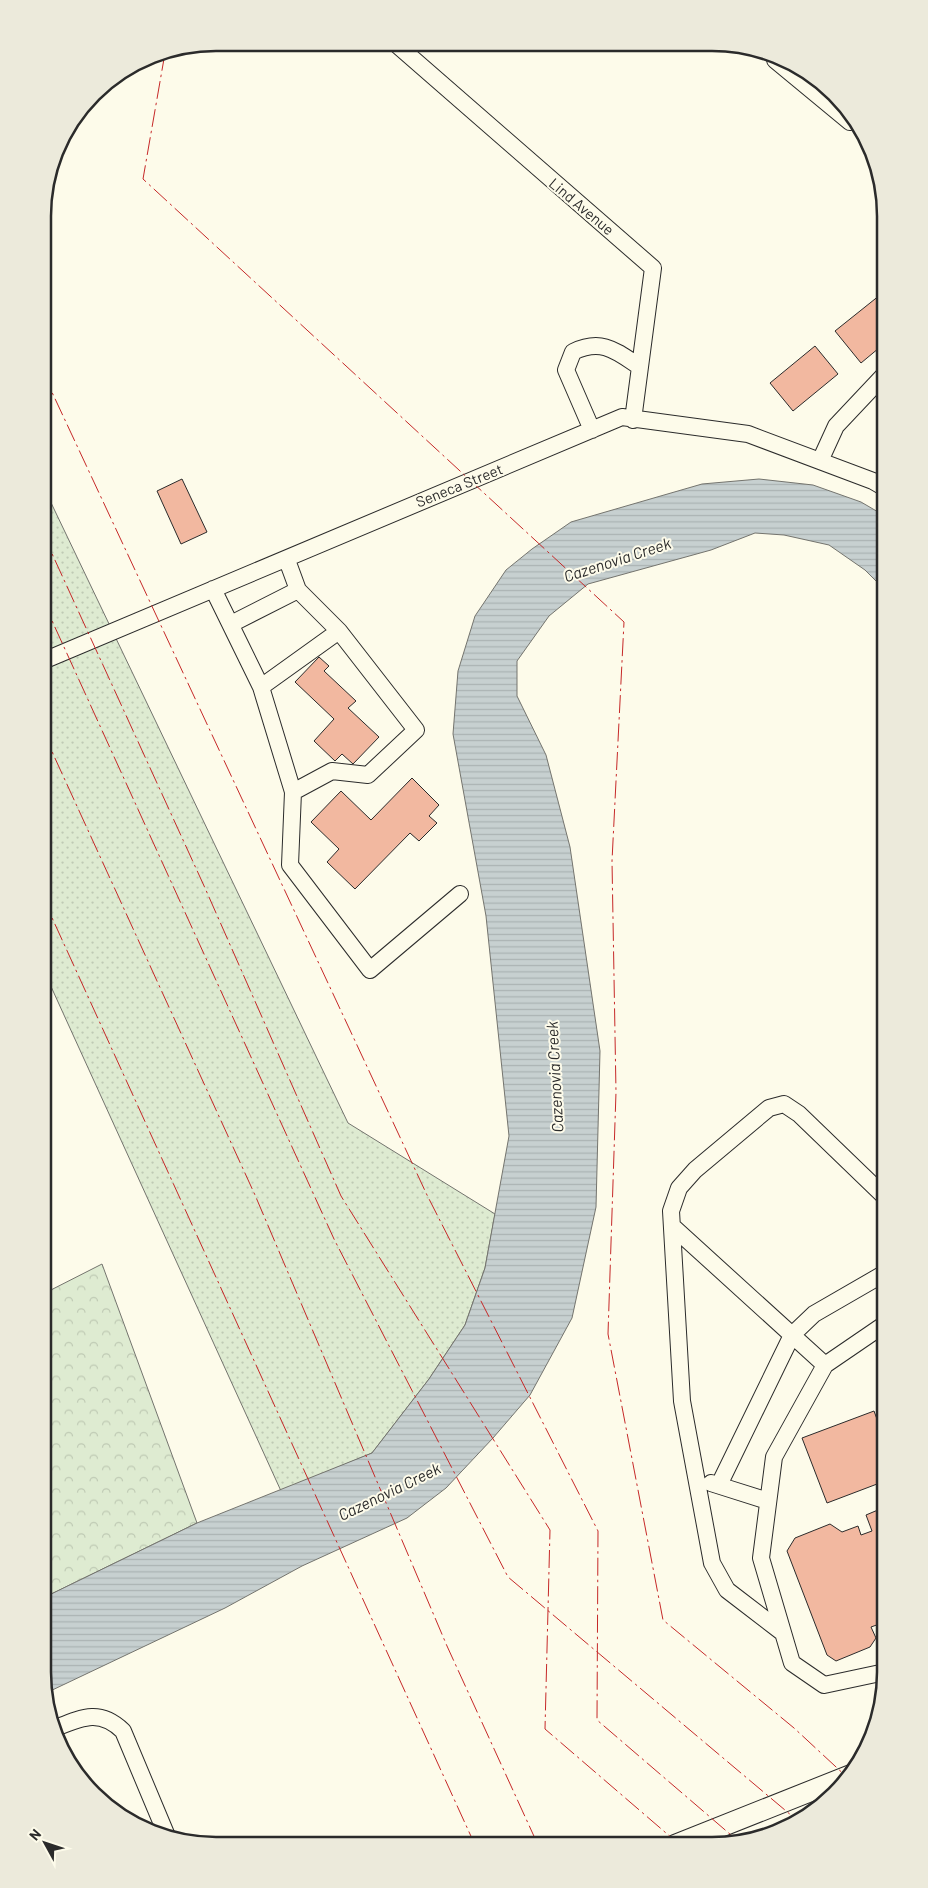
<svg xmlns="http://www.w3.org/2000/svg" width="928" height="1888" font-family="Barlow,sans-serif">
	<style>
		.grass { fill: url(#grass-dots); stroke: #74746e }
		.forest { fill: url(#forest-crowns); stroke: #74746e }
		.water { fill: url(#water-rules); stroke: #74746e }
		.building { fill: #f2b8a0; stroke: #2b2b2b }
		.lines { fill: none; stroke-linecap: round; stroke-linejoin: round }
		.minor-casing { stroke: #2b2b2b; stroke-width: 18 }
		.major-casing { stroke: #2b2b2b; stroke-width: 22 }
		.minor { stroke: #fdfbea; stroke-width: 16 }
		.major { stroke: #fdfbea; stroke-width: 20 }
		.power { stroke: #c62828; stroke-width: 1; stroke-dasharray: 18 4 2.5 4; stroke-linecap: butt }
		.labels { text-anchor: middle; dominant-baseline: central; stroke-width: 4; stroke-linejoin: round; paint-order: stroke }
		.street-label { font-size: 15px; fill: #2b2b2b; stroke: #fdfbea }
		.water-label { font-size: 16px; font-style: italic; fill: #2b2b2b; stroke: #fdfbea }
		.rim { fill: none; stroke: #2b2b2b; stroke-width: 2.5 }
	</style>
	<defs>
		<pattern id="grass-dots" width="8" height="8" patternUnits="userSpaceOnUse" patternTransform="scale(1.25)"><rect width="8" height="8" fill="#deebd1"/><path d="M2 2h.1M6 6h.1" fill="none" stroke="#bfcab4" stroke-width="1.8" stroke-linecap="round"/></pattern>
		<pattern id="forest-crowns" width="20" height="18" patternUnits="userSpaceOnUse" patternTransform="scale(1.25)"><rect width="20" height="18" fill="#deebd1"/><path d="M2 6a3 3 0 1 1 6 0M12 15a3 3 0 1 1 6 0" fill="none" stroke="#bfcab4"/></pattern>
		<pattern id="water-rules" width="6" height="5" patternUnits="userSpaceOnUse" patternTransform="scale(1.25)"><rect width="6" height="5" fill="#c7d0d0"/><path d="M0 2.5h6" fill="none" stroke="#abb3b3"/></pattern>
	</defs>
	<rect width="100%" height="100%" fill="#fdfbea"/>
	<path class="grass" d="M43 486 348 1123 495 1214 485 1268 465 1325 429 1379 372 1453 281 1491 43 969Z"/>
	<path class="forest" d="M102 1264 197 1523 43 1598V1294Z"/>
	<path class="water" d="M759 479 813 485 861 502 885 516V590L865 570 829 545 784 535 755 533 711 550 588 584 549 616 517 661V696L546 755 570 847 600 1051 596 1207 572 1318 530 1395 493 1438 446 1488 407 1518 302 1566 225 1608 46 1693 43 1672V1598L197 1523 372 1453 429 1379 465 1325 485 1268 509 1136 486 916 453 734 458 671 475 616 506 570 532 549 571 522 702 484Z"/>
	<path class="building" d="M880 295 885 302V343L861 363 835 331Z
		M815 346 838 374 793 411 770 383Z
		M182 479 207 532 181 544 157 491Z
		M319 657 329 666 324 671 356 701 348 708 379 737 353 764 342 754 335 761 314 741 334 719 295 682Z
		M412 778 439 805 429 816 437 823 419 841 410 833 355 889 327 862 339 849 311 822 341 791 371 820Z
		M885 1354V1370L880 1356Z
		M874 1411 885 1441V1481L827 1503 802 1438Z
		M885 1507V1622L871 1627 876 1638 870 1647 836 1661 827 1655 787 1551 795 1538 830 1524 842 1532 858 1526 861 1535 872 1531 866 1515Z"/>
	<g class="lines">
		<defs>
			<path id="minor" d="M396 44 653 268 633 420
				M775 60 850 122
				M592 430 566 370 573 352C602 338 616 351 640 367
				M820 461 836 426 885 374
				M287 560 298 590 339 631 416 730 368 775 332 771 293 792
				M213 589 261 687 293 792 290 865 370 970 460 894
				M231 624 298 590
				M43 661 622 417 748 434 873 481 885 488
				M261 687 339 631
				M672 1226 825 1365
				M711 1483 768 1501
				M719 1485 792 1335 814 1314 885 1273
				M783 1633 727 1590 712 1563 682 1401 671 1211 679 1188 695 1170 769 1108 784 1104 799 1114 885 1197
				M885 1672 824 1685 792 1663 761 1558 774 1457 825 1365 885 1324
				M53 1729C81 1718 99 1708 123 1731L167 1836"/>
			<path id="major" d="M675 1845 851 1775"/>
		</defs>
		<use href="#minor" class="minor-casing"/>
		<use href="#major" class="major-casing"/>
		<use href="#minor" class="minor"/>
		<use href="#major" class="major"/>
		<path class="power" d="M165 53 143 179 624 622 612 861 616 1092 608 1334 663 1620 794 1728 849 1779
			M43 373 427 1195 598 1531 597 1720 738 1841
			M43 534 205 888 341 1196 550 1530 545 1729 680 1845
			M43 601 334 1239 508 1577 798 1821
			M43 732 255 1195 447 1646 538 1845
			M43 898 475 1845"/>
	</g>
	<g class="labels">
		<g class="street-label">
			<text transform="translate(582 206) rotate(40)">Lind Avenue</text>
			<text transform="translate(459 485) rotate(-22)">Seneca Street</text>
		</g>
		<g class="water-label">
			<text transform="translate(617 559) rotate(-18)">Cazenovia Creek</text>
			<text transform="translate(554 1077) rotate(-93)">Cazenovia Creek</text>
			<text transform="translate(389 1491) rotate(-26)">Cazenovia Creek</text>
		</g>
	</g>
	<path d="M0 0H928V1888H0ZM216 51H712A165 165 0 0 1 877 216V1672A165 165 0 0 1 712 1837H216A165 165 0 0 1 51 1672V216A165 165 0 0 1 216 51Z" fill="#eceadb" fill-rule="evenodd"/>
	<path class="rim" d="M216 51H712A165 165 0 0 1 877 216V1672A165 165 0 0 1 712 1837H216A165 165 0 0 1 51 1672V216A165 165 0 0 1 216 51Z"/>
	<g transform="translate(45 1843) rotate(310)" stroke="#fdfbea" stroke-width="4" paint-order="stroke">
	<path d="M0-4L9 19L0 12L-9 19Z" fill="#2b2b2b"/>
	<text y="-8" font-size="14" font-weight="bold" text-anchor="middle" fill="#2b2b2b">N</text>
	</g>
</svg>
